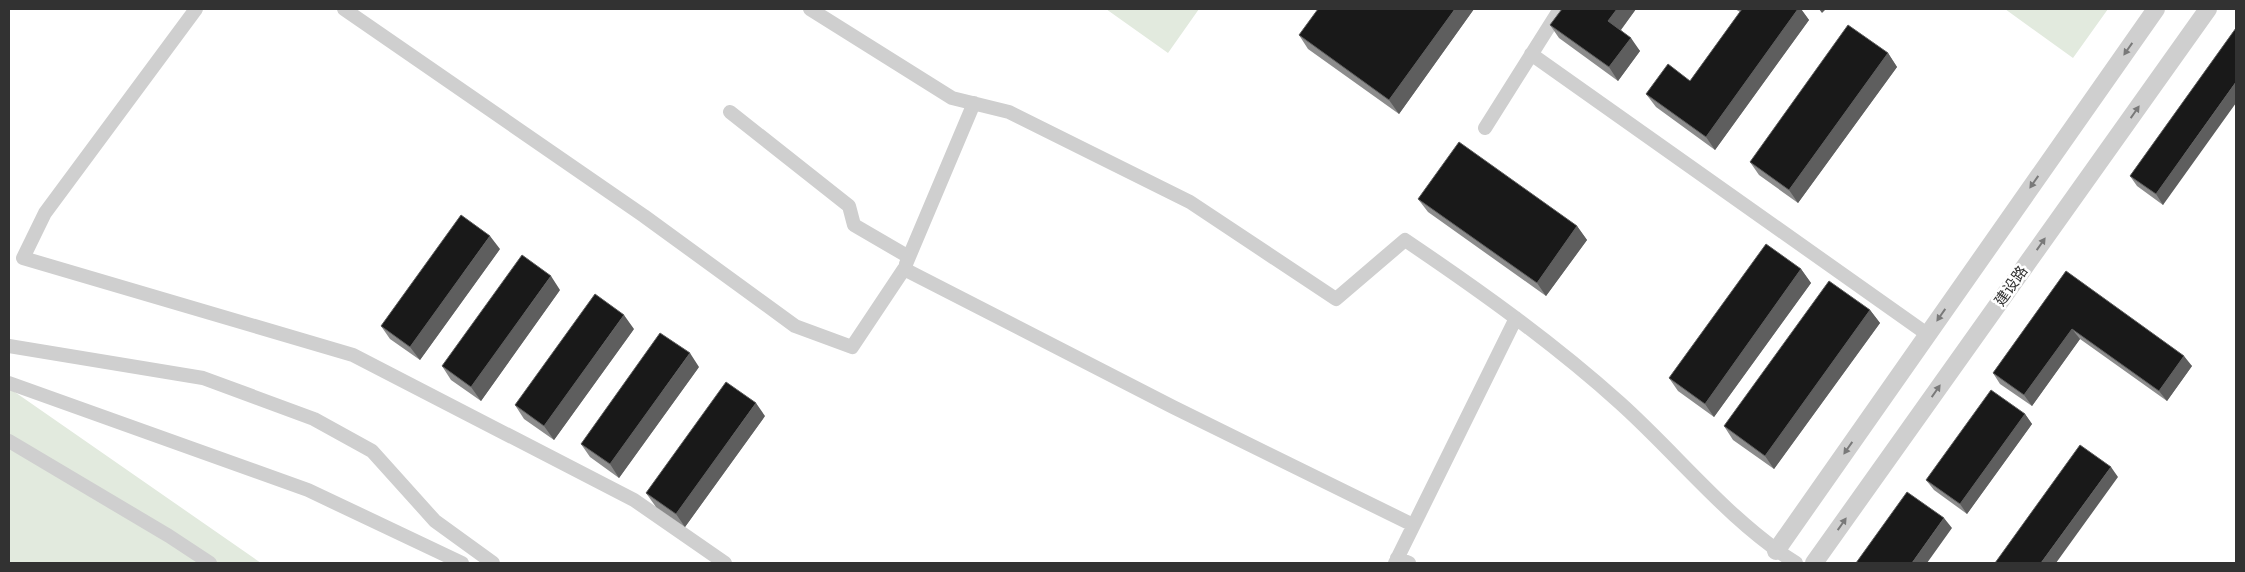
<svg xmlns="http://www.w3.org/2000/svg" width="2245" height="572" font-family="'Roboto Condensed','Noto Sans SC',sans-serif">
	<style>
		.green { fill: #e2eade }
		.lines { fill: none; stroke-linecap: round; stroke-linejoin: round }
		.minor { stroke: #cfcfcf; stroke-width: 14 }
		.tertiary { stroke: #cfcfcf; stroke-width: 18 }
		.wall { fill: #8c8c8c }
		.shaded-wall { fill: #5e5e5e }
		.building { fill: #191919; stroke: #5e5e5e }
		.oneway { fill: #797979 }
		.labels { text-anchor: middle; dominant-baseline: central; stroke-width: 5; stroke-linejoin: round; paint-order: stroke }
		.street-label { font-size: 15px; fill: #323232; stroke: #fff }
	</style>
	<rect width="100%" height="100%" fill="#fff"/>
	<path class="green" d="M1106 9H1199L1168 53Z
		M2005 9H2108L2073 58Z
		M9 388 261 563H9Z"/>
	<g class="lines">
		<path class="minor" d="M196 9 45 213 23 258 353 355 634 500 725 563
			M344 9 644 216 795 326 852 347 904 269 1173 407 1413 525
			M810 9 952 98 1009 112 1190 202 1336 299 1405 240C1479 290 1552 342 1620 403 1678 455 1729 521 1796 563
			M1531 54 1927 334
			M730 112 849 206 854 225 909 257
			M1485 128 1560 9
			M906 264 974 103
			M9 346 203 378 314 419 372 451 435 521 493 563
			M9 383 308 490 462 563
			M9 441 169 536 210 563
			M1397 558 1409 563
			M1395 563 1516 318"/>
		<path class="tertiary" d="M1776 551 2156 9
			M1814 563 2208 9"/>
	</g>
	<path class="wall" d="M1474 9 1399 114 1308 49 1299 35Z
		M1562 9H1636L1621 30 1640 51 1618 81 1559 38 1550 25Z
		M1735 9H1801L1809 20 1715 150 1656 107 1646 94 1690 81 1740 12Z
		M2236 28 2163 205 2137 186 2130 176Z
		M1888 53 1897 67 1798 203 1759 175 1750 162Z
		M1418 199 1577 226 1587 240 1546 296 1428 212Z
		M500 249 420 360 390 339 381 326Z
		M1801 269 1811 283 1714 417 1678 391 1669 378Z
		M2066 271 2192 366 2167 401 2080 339 2032 406 2000 384 1993 373Z
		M560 290 481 401 451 380 442 366Z
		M1870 310 1880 323 1774 469 1733 440 1724 426Z
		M634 329 554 440 524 419 515 405Z
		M699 367 619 478 590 457 581 444Z
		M2025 414 2032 424 1967 514 1934 490 1926 480Z
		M765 416 685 527 656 507 646 493Z"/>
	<path class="shaded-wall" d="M1455 9H1474L1399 114 1389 100Z
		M1617 9H1636L1617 35 1608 21Z
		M1798 9H1801L1809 20 1715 150 1706 137Z
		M1819 9H1826L1822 13Z
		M1631 38 1640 51 1618 81 1609 67Z
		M1888 53 1897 67 1798 203 1789 190Z
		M2236 82V103L2163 205 2156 194Z
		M1577 226 1587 240 1546 296 1537 283Z
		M490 236 500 249 420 360 410 347Z
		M1801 269 1811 283 1714 417 1705 404Z
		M551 276 560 290 481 401 471 387Z
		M1870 310 1880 323 1774 469 1765 456Z
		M624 315 634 329 554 440 544 426Z
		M2072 329 2080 339 2032 406 2024 395Z
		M690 353 699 367 619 478 610 464Z
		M2184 356 2192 366 2167 401 2159 391Z
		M756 403 765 416 685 527 676 514Z
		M2025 414 2032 424 1967 514 1960 504Z
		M2111 467 2118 477 2056 563H2041Z
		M1944 518 1952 528 1927 563H1912Z"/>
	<path class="building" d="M1318 9H1455L1389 100 1299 35Z
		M1562 9H1617L1608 21 1631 38 1609 67 1550 25Z
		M1742 9H1798L1706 137 1646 94 1668 64 1690 81Z
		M1848 25 1888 53 1789 190 1750 162Z
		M2236 28V82L2156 194 2130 176Z
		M1459 142 1577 226 1537 283 1418 199Z
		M461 215 490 236 410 347 381 326Z
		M1766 244 1801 269 1705 404 1669 378Z
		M522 255 551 276 471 387 442 366Z
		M2066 271 2184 356 2159 391 2072 329 2024 395 1993 373Z
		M1829 281 1870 310 1765 456 1724 426Z
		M595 294 624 315 544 426 515 405Z
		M660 333 690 353 610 464 581 444Z
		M726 382 756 403 676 514 646 493Z
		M1991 390 2025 414 1960 504 1926 480Z
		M2080 445 2111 467 2041 563H1995Z
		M1907 492 1944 518 1912 563H1856Z"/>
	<defs><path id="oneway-solid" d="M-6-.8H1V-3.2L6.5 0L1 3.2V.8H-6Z" transform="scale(1.25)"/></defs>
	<g class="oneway">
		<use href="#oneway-solid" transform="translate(2128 49) rotate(125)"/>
		<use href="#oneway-solid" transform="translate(2135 112) rotate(-55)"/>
		<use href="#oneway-solid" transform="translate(2034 182) rotate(125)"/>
		<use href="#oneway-solid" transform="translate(2041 244) rotate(-55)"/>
		<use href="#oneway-solid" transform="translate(1941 315) rotate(125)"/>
		<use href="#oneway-solid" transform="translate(1936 391) rotate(-55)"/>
		<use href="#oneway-solid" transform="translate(1848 448) rotate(125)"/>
		<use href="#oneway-solid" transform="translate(1842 524) rotate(-55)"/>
	</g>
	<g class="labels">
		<g class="street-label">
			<text transform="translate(2011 286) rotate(-55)">建设路</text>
		</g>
	</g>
	<rect width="2245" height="572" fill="none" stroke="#323232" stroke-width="20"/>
</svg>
